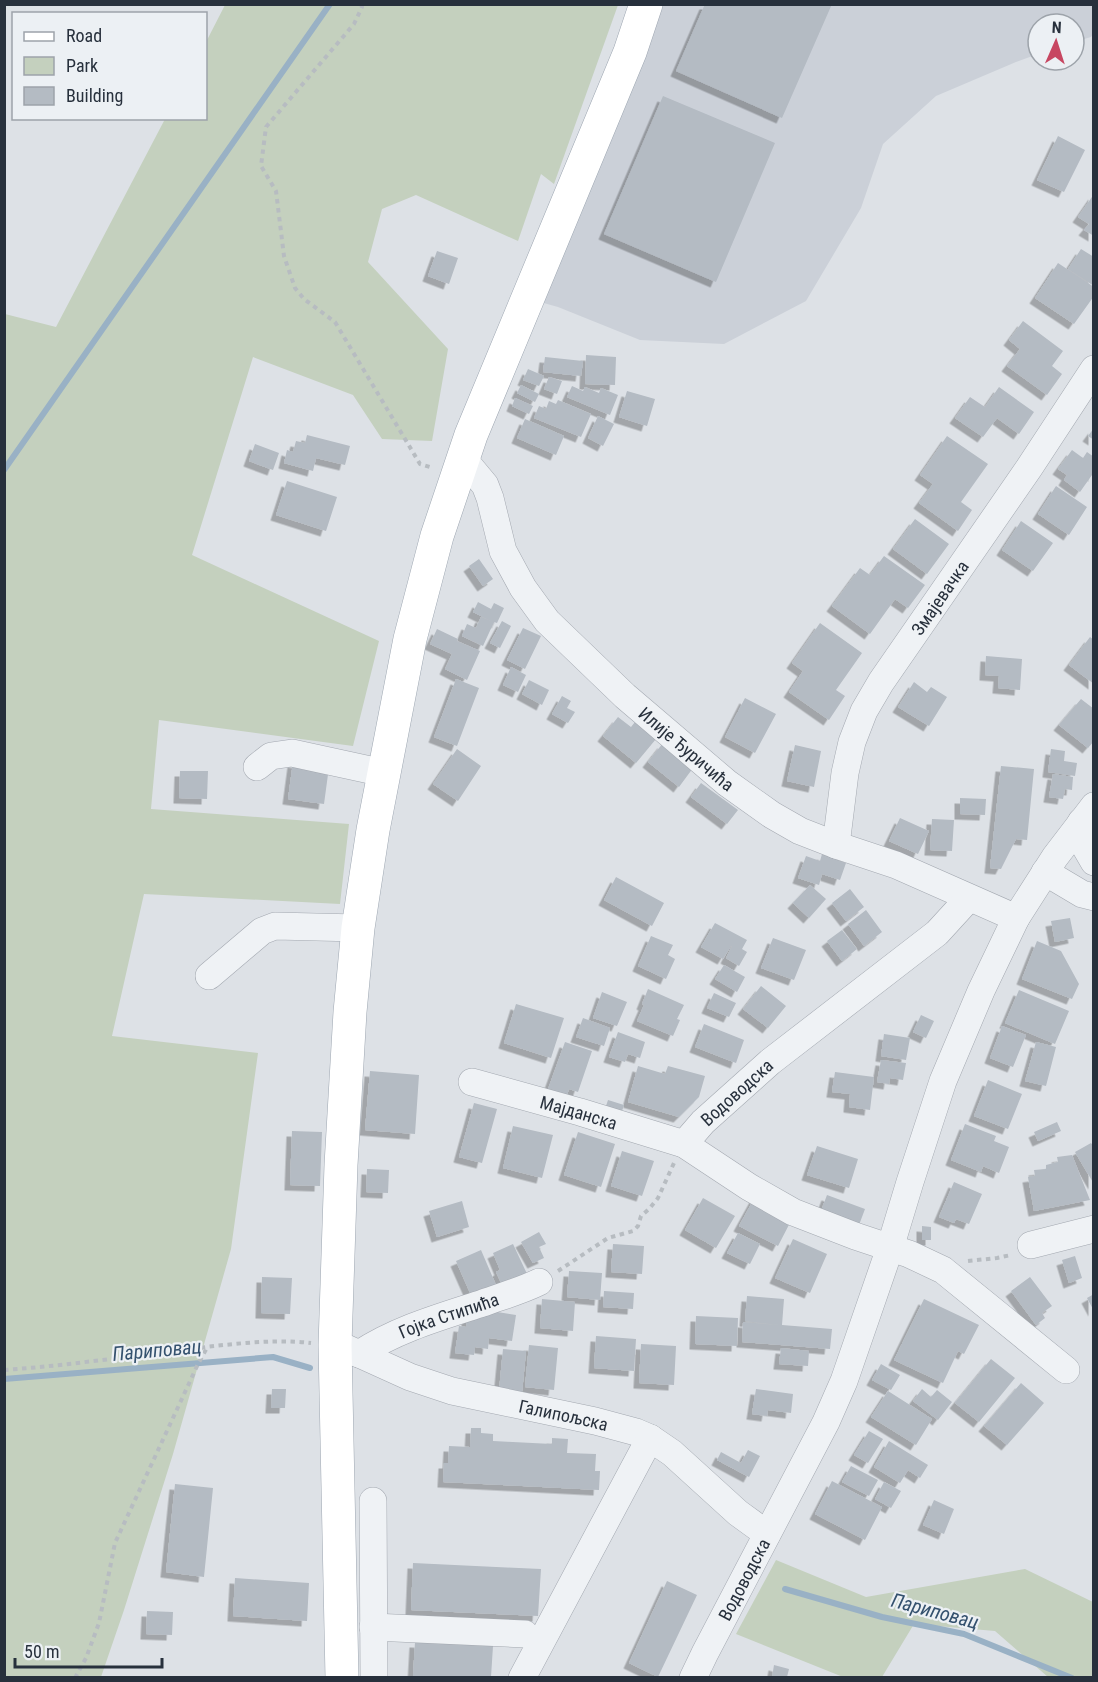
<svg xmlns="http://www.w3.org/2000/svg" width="1098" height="1682" font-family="'Roboto Condensed',sans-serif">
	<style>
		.built { fill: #cbd0d8 }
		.green { fill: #c4d0be }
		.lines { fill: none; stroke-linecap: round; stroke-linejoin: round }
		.stream { stroke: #99b1c5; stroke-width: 6 }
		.building { fill: #b4bbc3; filter: url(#shadow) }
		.minor-casing { stroke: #a3a8b0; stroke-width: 28 }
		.major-casing { stroke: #9da6b1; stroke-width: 34 }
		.path { stroke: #b7bcc1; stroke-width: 4; stroke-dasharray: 4.5 4.5; stroke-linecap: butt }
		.minor { stroke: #eff2f5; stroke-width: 27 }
		.major { stroke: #fff; stroke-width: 33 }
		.labels { text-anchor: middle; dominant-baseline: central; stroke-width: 4.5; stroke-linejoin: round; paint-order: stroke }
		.street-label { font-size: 18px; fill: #27303c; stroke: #ecf0f4 }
		.water-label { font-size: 20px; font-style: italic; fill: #34516e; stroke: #ecf0f4 }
	</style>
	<defs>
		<filter id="shadow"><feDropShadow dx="-5.5" dy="5.5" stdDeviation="0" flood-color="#0004"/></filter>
	</defs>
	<rect width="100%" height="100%" fill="#dde1e6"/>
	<path class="built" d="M650 5H1093V34L1091 37 1074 42V24H1038V54L1016 62 936 96 883 144 861 208 806 301 724 344 640 340 558 307 540 302Z"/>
	<path class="green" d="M225 5H618L554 184 541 174 518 241 416 195 382 209 368 262 448 349 432 441 382 439 353 395 253 357 192 555 379 641 353 746 159 720 151 809 349 824 340 904 144 894 112 1036 258 1053 231 1249 173 1454 124 1610 101 1677H5V314L56 327 165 119 206 118V42Z
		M776 1560 866 1597 1025 1569 1093 1602V1677H1048L995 1631 914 1624 882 1677H843L736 1634Z"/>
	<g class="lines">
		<path class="stream" d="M4 470 330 4
			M4 1379 273 1357 310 1368
			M785 1589 882 1617 964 1634 1072 1678"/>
	</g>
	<path class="building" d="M705 4H832L782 118 676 71Z
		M663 96 775 143 716 282 604 234Z
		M1058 136 1085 150 1064 192 1037 180Z
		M1094 194V236L1084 230 1089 224 1078 217Z
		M1081 249 1094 257V286L1068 269Z
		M437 251 458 258 449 284 428 276Z
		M1058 263 1094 287V296L1074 324 1035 298Z
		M1023 321 1063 351 1052 366 1062 374 1047 395 1007 366 1020 349 1009 340Z
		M586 355 616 357 615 385 585 384Z
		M545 357 583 361 581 376 543 372Z
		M528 369 544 376 539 386 523 380Z
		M549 377 562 381 557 394 544 389Z
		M521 385 539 394 535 402 517 393Z
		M572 386 583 391 585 387 599 393 601 388 618 395 610 415 567 397Z
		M999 387 1034 412 1019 434 997 418 983 437 955 418 970 397 985 407Z
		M627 391 655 399 647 426 619 417Z
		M515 398 533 406 529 414 512 406Z
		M558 400 591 414 581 437 534 418 539 406 546 409 549 401 556 404Z
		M598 416 614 424 603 446 588 438Z
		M525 419 564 436 556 455 517 438Z
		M1094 428V440L1088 436Z
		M307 435 350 446 345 465 316 458 313 471 284 463 287 450 293 452 296 441 305 443Z
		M947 436 988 464 961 502 972 510 958 531 919 503 933 484 920 475Z
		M255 444 279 453 273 470 249 461Z
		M1072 450 1083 458 1087 452 1094 457V476L1092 475 1080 492 1064 480 1067 475 1058 469Z
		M287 481 337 497 326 531 276 515Z
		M1056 486 1087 507 1069 535 1038 514Z
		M915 519 949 544 927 574 893 549Z
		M1021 521 1053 543 1033 571 1002 550Z
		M884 556 925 585 908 608 895 599 870 634 832 606 860 568 870 575Z
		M479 559 493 579 483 586 469 566Z
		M478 602 491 609 494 603 504 608 497 623 494 622 483 646 462 636 467 624 476 628 481 617 491 621 473 612Z
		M502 621 511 626 500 648 490 643Z
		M820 623 862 653 836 690 845 696 829 720 789 692 803 671 792 663Z
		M523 628 541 636 525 669 507 660Z
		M437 629 458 639 457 641 480 651 467 680 445 669 452 654 430 644Z
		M1090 637 1094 640V684L1069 665Z
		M986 656 1022 659 1020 690 998 688 999 676 985 675Z
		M511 667 526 675 518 692 503 685Z
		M456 679 479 688 457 746 434 737Z
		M529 680 549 690 542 705 522 694Z
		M914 682 927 692 931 687 947 697 929 726 898 707Z
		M562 696 571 701 567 708 575 712 568 723 552 714Z
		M745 698 776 714 755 753 725 737Z
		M1081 699 1094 709V741L1088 748 1059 725Z
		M618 717 631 727 635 722 656 739 636 763 603 736Z
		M663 743 693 768 679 787 648 762Z
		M795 745 821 751 814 787 787 781Z
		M457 749 481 766 458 801 433 784Z
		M1051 749 1065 751 1064 761 1077 763 1075 776 1048 772Z
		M293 762 329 767 324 804 288 799Z
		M1001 766 1034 769 1027 840 1016 839 1001 869 990 868Z
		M180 771H208L207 799 179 798Z
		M1053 774 1073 777 1072 790 1065 789 1063 799 1049 797Z
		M701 783 738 810 727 824 691 797Z
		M960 798 986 799 985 815 960 814Z
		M900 818 929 831 918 854 889 841Z
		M932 819 954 820 952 851 930 850Z
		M822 854 846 863 840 880 822 874 819 885 798 878 806 856 820 861Z
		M616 877 664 903 652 926 604 900Z
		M810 885 826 899 809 918 793 903Z
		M850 889 864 907 846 921 832 903Z
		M866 910 882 932 864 946 848 924Z
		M1070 918 1074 938 1055 942 1051 921Z
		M715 923 747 940 742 949 747 952 739 966 726 958 732 946H731L723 959 701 947Z
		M842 930 857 949 842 961 827 941Z
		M651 936 673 945 668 955 675 959 666 979 638 966Z
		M773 938 806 950 794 980 761 968Z
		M1037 941 1061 951 1079 984 1072 999 1022 979Z
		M724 965 745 977 737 992 715 979Z
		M761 986 786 1006 768 1028 743 1009Z
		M648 989 684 1005 677 1019 680 1020 673 1036 637 1021 644 1005 642 1004Z
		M1019 990 1069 1011 1055 1044 1005 1023Z
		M602 992 627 1002 617 1026 593 1018Z
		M714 993 736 1003 729 1017 707 1008Z
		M516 1004 564 1018 551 1058 504 1043Z
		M921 1015 934 1021 926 1038 913 1032Z
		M583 1018 610 1028 604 1046 576 1037Z
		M704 1024 744 1040 736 1063 695 1047Z
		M1002 1026 1026 1035 1013 1067 990 1058Z
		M618 1032 645 1042 640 1058 628 1054 625 1062 609 1057Z
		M884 1034 910 1038 906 1060 881 1056Z
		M565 1042 592 1051 578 1092 569 1089 566 1098 547 1092Z
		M1036 1042 1056 1047 1046 1086 1025 1081Z
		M881 1060 906 1063 903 1080 890 1078 889 1084 877 1082Z
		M638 1066 665 1074 668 1066 705 1076 699 1097 679 1117 628 1102Z
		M370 1071 419 1075 415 1134 365 1130Z
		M835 1072 874 1077 870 1110 849 1107 850 1094 832 1092Z
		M988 1080 1022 1094 1008 1129 974 1116Z
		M608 1100 624 1105 621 1114 605 1109Z
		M474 1103 497 1109 482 1163 459 1157Z
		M1057 1122 1061 1131 1038 1141 1034 1132Z
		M965 1124 996 1136 994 1141 1009 1147 999 1173 983 1166 981 1172 951 1160Z
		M513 1126 553 1135 542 1178 503 1168Z
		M292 1131 322 1132 320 1186 290 1185Z
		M578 1132 615 1144 601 1187 564 1175Z
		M1091 1143 1094 1147V1184L1075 1152Z
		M817 1146 858 1159 849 1188 807 1175Z
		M622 1151 654 1161 642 1196 611 1186Z
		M1072 1155 1090 1200 1034 1211 1028 1177 1035 1176 1034 1170 1046 1169V1165L1058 1162 1057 1157Z
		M367 1169 389 1170 388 1193 366 1192Z
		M954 1182 982 1194 969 1224 956 1219 954 1223 939 1217Z
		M827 1195 865 1209 859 1225 821 1211Z
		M755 1197 793 1217 778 1246 739 1226Z
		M703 1198 735 1216 716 1248 685 1230Z
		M462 1201 469 1227 437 1237 429 1211Z
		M922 1226 931 1227V1240H922Z
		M539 1232 546 1244 539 1247 544 1258 533 1263 521 1242Z
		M738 1233 760 1244 750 1264 727 1253Z
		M793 1239 827 1254 810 1293 775 1278Z
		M513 1244 528 1276 503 1287 496 1272 500 1270 493 1253Z
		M613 1244 644 1246 642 1274 611 1272Z
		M481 1250 496 1285 471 1295 456 1261Z
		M1075 1256 1082 1278 1069 1283 1062 1260Z
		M569 1271 602 1273 600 1300 567 1297Z
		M262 1277 292 1278 290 1314 261 1313Z
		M1030 1277 1052 1306 1042 1313 1045 1318 1036 1325 1011 1291Z
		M604 1291 634 1293 633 1309 603 1307Z
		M1094 1294V1311L1087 1298Z
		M747 1296 784 1299 782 1325 832 1329 830 1349 742 1342 743 1322 778 1325 745 1321Z
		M542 1299 575 1302 573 1331 540 1328Z
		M924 1299 979 1325 964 1354 958 1351 943 1383 894 1360Z
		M485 1310 516 1315 512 1341 489 1338 488 1349 475 1347 474 1355 455 1353 459 1326 466 1327 468 1314Z
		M696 1316 738 1318 737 1346 695 1344Z
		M596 1336 636 1339 634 1371 594 1368Z
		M641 1344 676 1346 674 1385 639 1383Z
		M529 1345 558 1348 554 1390 525 1387Z
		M781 1348 809 1351 808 1366 779 1364Z
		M503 1349 526 1351 522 1393 499 1391Z
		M991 1359 1015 1378 979 1422 955 1403Z
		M881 1364 900 1375 891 1390 872 1380Z
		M1021 1383 1044 1403 1007 1445 984 1426Z
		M272 1389H286L285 1408H271Z
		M756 1389 793 1394 791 1413 768 1410 767 1416 752 1414Z
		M922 1389 931 1397 937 1390 952 1402 938 1420 913 1401Z
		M888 1391 932 1419 916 1445 871 1417Z
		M471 1428H481V1433L493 1434V1441L552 1444V1438L568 1439 567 1453 596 1454 595 1471H600L599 1490 443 1482 444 1463H448L449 1446 470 1447Z
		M869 1431 883 1439 868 1463 854 1455Z
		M889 1441 928 1465 920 1478 908 1470 900 1483 874 1467Z
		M748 1450 760 1456 749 1477 717 1460 721 1452 741 1463Z
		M851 1466 878 1480 869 1496 842 1482Z
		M832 1481 882 1507 865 1540 815 1514Z
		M884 1482 901 1491 891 1508 875 1499Z
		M175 1484 213 1488 204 1577 166 1572Z
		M934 1500 954 1509 944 1534 923 1525Z
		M413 1563 541 1569 538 1616 411 1610Z
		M235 1578 309 1583 307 1621 233 1616Z
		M667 1581 697 1595 658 1677 629 1663Z
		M147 1611 173 1612 172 1635 146 1634Z
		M415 1642 493 1646 491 1677H413Z
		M774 1665 789 1669 787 1677H772Z"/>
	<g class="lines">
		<defs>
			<g id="minor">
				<path id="s1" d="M462 461 470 467 485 485 490 498 503 551 523 588 547 621 625 696 727 783 772 815 800 831 836 845 896 865 1016 918"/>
				<path d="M257 767 271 756 292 753 384 773"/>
				<path d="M1081 822 1083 843 1094 862"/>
				<path id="s2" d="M836 845 845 773 852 742 864 711 881 682 1029 468 1094 369"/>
				<path d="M1045 872 1082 894 1094 897"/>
				<path d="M209 976 262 931 275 926 358 928"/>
				<path id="s3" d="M472 1082 580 1112 684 1144 749 1187 793 1212 855 1236 909 1254 943 1270 1066 1370"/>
				<path id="s4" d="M684 1144 703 1122 770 1062 937 933 969 898"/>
				<path d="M1031 1245 1094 1229"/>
				<path id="s5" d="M335 1345 346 1348 410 1377 452 1391 595 1421 636 1432 650 1438 672 1453 738 1513 767 1534"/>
				<path id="s6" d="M359 1354C397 1329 440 1317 483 1303 502 1296 521 1291 539 1282"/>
				<path d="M373 1501 374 1678"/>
				<path d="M373 1627 525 1634"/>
				<path d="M522 1678 650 1438"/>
				<path id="s7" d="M693 1678 705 1653 826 1422 844 1381 890 1248 910 1182 943 1081 981 991 1016 918 1055 857 1094 806"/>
			</g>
			<path id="major" d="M342 1678 335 1345 341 1165 350 1012 358 928 373 830 410 639 437 536 471 435 630 52 646 4"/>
		</defs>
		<use href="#minor" class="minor-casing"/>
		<use href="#major" class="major-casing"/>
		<path class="path" d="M361 4 362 7 354 24 266 127 261 166 276 191 284 256 295 288 304 299 335 322 420 464 433 468
			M968 1261 997 1258 1011 1255
			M558 1271 608 1238 633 1231 638 1226 641 1216 649 1209 658 1198 674 1163
			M4 1370C61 1366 117 1358 173 1351 216 1346 269 1338 311 1343
			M75 1678 86 1658 99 1623 115 1543 198 1364 208 1346"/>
		<use href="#minor" class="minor"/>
		<use href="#major" class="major"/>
	</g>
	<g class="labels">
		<g class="street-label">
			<text stroke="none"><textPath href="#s2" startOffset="274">Змајевачка</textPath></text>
			<text stroke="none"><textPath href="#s1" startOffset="374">Илије Ђуричића</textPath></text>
			<text stroke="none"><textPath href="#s4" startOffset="74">Водоводска</textPath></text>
			<text stroke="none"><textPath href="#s3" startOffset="111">Мајданска</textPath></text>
			<text stroke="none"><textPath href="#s6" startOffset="98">Гојка Стипића</textPath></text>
			<text stroke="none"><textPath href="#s5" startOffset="240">Галипољска</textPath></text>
			<text stroke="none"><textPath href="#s7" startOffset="111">Водоводска</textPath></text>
		</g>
		<g class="water-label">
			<text transform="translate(157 1350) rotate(-5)">Париповац</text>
			<text transform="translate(935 1611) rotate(15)">Париповац</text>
		</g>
	</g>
	<rect width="1098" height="1682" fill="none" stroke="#27303c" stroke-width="12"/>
	<rect x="12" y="12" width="195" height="108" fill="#ecf0f4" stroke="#9da3aa" stroke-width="1.5"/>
	<rect x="24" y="32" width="30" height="9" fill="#ffffff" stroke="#9da3aa" stroke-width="1.5"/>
	<text x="66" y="42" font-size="18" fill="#27303c">Road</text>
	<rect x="24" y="57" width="30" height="18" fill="#c4d0be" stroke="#9da3aa" stroke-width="1.5"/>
	<text x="66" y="72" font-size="18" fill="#27303c">Park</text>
	<rect x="24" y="87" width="30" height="18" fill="#b4bbc3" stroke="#9da3aa" stroke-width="1.5"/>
	<text x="66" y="102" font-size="18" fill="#27303c">Building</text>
	<g transform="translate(1056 42) rotate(3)"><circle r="28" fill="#ecf0f4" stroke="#9da3aa" stroke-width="1.5"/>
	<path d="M0-4.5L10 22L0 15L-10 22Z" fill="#c74661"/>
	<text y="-9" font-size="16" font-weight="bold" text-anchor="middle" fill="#27303c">N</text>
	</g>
	<path d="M15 1658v9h147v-9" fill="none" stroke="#27303c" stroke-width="3"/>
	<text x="24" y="1658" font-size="18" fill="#27303c" stroke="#ecf0f4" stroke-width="4.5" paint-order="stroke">50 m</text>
</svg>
